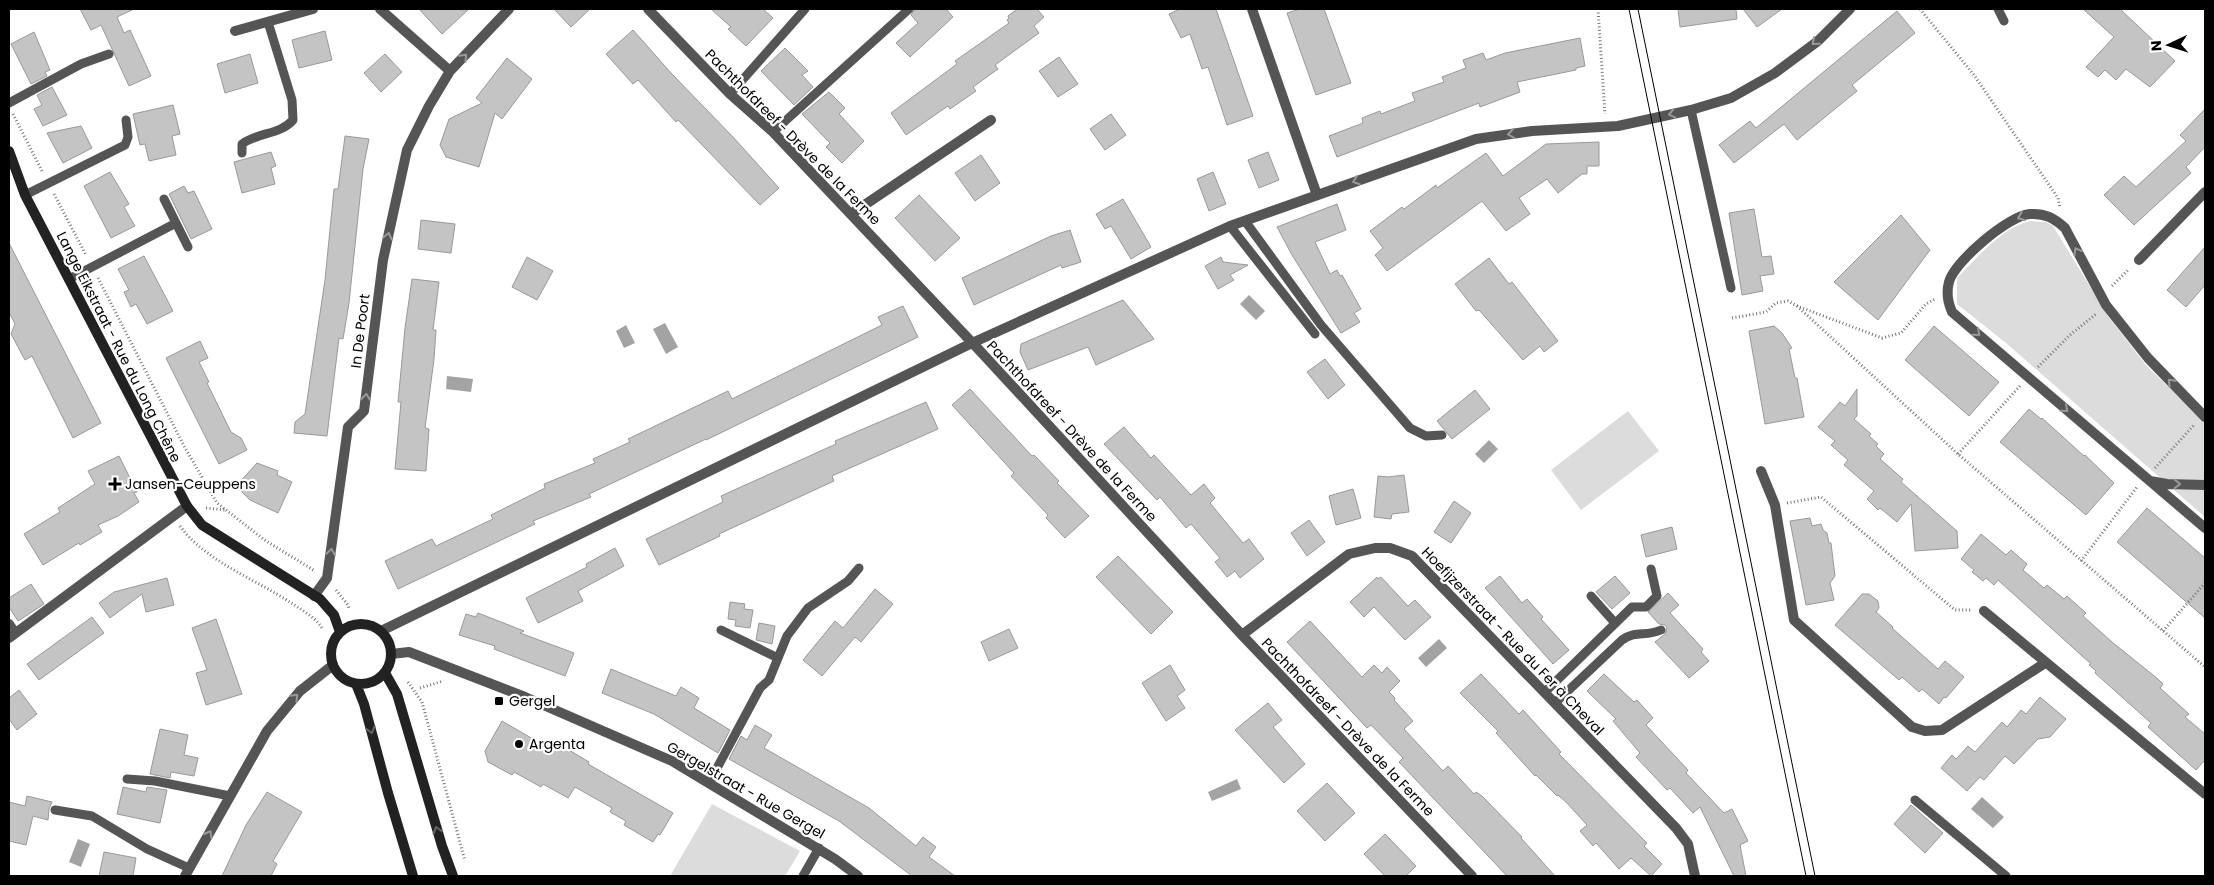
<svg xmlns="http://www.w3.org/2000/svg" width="2214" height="885" font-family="Poppins,sans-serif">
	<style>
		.green { fill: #dcdcdc }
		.water { fill: #a3a3a3 }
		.building { fill: #c4c4c4; stroke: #999 }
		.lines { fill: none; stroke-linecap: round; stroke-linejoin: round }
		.path { stroke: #777; stroke-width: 3; stroke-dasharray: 1 2.5; stroke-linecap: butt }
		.lane { stroke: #555; stroke-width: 9 }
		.street { stroke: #555; stroke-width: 10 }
		.secondary { stroke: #222; stroke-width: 10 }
		.tram { stroke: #000; stroke-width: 1 }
		.oneway { stroke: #999 }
		.oneway2 { stroke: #646464 }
		.poi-dot { fill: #000; stroke: #fff; stroke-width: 2 }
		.labels { text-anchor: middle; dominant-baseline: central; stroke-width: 4.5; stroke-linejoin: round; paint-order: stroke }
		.street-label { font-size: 14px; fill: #000; stroke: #fff }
		.poi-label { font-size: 14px; fill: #000; stroke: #fff; text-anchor: start }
	</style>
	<rect width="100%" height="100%" fill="#fff"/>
	<path class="green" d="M2030 221 2046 222 2053 226 2108 316 2145 364 2205 423V517L2006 343 1957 304V278C1977 258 2001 228 2030 221Z
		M1628 411 1659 451 1581 510 1551 470Z
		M712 804 800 851 785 876H670Z"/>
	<path class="water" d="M1249 295 1265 311 1256 320 1240 304Z
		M665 323 678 347 666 354 653 329Z
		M626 325 635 343 624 348 616 331Z
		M447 376 473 379 471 392 446 389Z
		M1489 440 1498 449 1484 463 1475 454Z
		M1439 639 1447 648 1426 667 1418 658Z
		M1237 779 1241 789 1212 801 1208 792Z
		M1982 797 2004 817 1993 828 1971 809Z
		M78 839 90 844 81 867 69 862Z"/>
	<path class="building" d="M80 9H134L117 17 124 33 130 30 151 76 129 86 101 25 91 30Z
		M419 9H469L442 34Z
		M554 9H590L571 27Z
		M711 9H763L773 18 746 46 728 29 731 27Z
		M915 9H946L953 17 910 57 896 43 918 23 911 15Z
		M1017 9H1037L1044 17 1034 26 1039 33 995 65 998 69 973 87 976 91 950 109 948 106 906 135 891 113 957 64 955 61 1009 23 1007 20 1009 18 1008 16Z
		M1180 9H1216L1253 116 1227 125 1208 67 1202 69 1190 34 1181 38 1169 14Z
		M1300 9H1324L1351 83 1316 95 1287 13Z
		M1678 9H1736L1737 19 1680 27Z
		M1743 9H1782L1757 27Z
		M2083 9H2120L2175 61 2150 87 2126 69 2116 80 2105 70 2098 77 2086 67 2114 37Z
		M1897 11 1915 33 1852 85 1857 91 1797 140 1784 124 1734 163 1719 145 1750 121 1756 128Z
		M633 30 671 73 733 137 779 188 760 205 678 120 676 122 638 80 633 84 606 54Z
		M325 31 332 60 299 68 292 40Z
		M34 32 50 70 45 72 47 76 31 84 11 44Z
		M1580 38 1585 66 1576 68V70L1517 82 1520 92 1480 107 1479 103 1337 157 1329 136 1363 123 1362 118 1380 111 1381 114 1415 101 1412 93 1444 82 1442 77 1466 68 1463 60 1483 53 1486 60 1505 53Z
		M785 48 808 71 802 75 813 87 794 105 761 71Z
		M250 54 258 83 225 93 217 64Z
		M385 54 402 72 381 92 364 73Z
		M1059 57 1078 84 1058 97 1039 71Z
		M507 58 532 79 502 119 495 113 479 167 446 157 440 145 449 119 482 103 476 98Z
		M52 87 67 115 43 126 34 109 42 105 37 95Z
		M829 92 845 108 839 114 864 141 842 163 826 147 830 143 802 114Z
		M173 105 180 134 172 136 176 155 149 161 145 144 140 145 133 114Z
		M2205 109V147L2186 167 2191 173 2134 225 2104 195 2124 176 2136 187 2186 141 2180 135Z
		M1111 114 1126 135 1105 150 1090 129Z
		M81 126 92 148 63 163 47 133Z
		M345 136 369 139 363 169 349 303 343 339 339 338 327 436 294 433 295 422 305 414 325 280 334 189H338Z
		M1599 142V166H1587V174H1582L1558 193 1547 179 1519 198 1530 214 1506 231 1482 201 1387 271 1375 255 1383 248 1370 231 1402 207 1404 209 1436 185 1437 188 1486 153 1503 176 1546 144Z
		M271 152 276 166 271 168 275 184 242 193 234 162Z
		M1268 152 1279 180 1259 188 1248 160Z
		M981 155 1000 183 975 201 955 173Z
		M110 172 129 204 124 207 135 226 111 238 84 186Z
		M1213 172 1226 204 1209 211 1197 179Z
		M184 186 188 193 194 191 212 229 191 239 169 194Z
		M919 195 960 238 935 261 895 218Z
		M1123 199 1151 247 1131 259 1111 226 1105 229 1096 214Z
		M1337 204 1346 230 1315 242 1330 274 1337 270 1340 276 1342 275 1361 309 1354 313 1360 322 1341 333 1292 255 1277 227Z
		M1754 209 1762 257 1771 256 1774 274 1760 276 1763 291 1742 295 1729 213Z
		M1901 215 1930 250 1878 320 1834 282Z
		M421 220 455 224 451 253 418 249Z
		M1070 230 1081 262 1062 268 1061 265 974 305 962 278 1051 236Z
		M9 243 101 423 73 438 32 356 25 360 11 334 15 324 9 312Z
		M2205 247V285L2186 307 2167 290Z
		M144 256 173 311 147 324 136 304 131 307 124 292 129 290 118 269Z
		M527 257 553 271 537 300 512 287Z
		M1221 257 1223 262 1248 265 1230 275 1234 280 1218 289 1205 266Z
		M1489 258 1509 284 1512 282 1558 341 1544 352 1540 346 1523 360 1479 310 1476 311 1455 284Z
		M412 279 439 282 433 330H436L434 359 425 428 429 429 426 471 395 469 401 402H398L405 328Z
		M1123 300 1154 339 1096 365 1088 347 1028 370 1020 352 1021 344Z
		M903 306 918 337 706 440V439L589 494 591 497 533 521 535 524 398 589 385 561 432 539 436 546 493 519 491 515 545 488 544 484 595 463 593 459 630 442 628 439 728 391 732 399 882 325 878 317Z
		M1774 326 1782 333 1792 348 1789 349 1795 378H1797L1804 417 1765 424 1749 331Z
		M1934 326 1999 382 1969 416 1905 360Z
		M200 341 208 358 199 362 209 382 207 383 231 432 241 438 247 450 219 464 166 358Z
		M1325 359 1345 385 1328 399 1307 372Z
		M970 389 1032 456 1034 455 1059 481 1057 483 1089 516 1065 538 1046 518 1048 515 1011 476 1014 473 952 405Z
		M1857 389V416L1854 419 1871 434 1869 436 1878 444 1876 446 1884 454 1880 459 1903 479 1901 482 1957 531 1958 548 1915 551 1911 504 1897 522 1880 508 1878 510 1867 499 1874 491 1844 465 1848 460 1831 445 1835 441 1818 427 1840 402 1845 406Z
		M1475 390 1490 409 1452 439 1437 421Z
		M926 402 938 429 832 476 834 481 719 534 720 536 659 565 646 539 723 502 721 496 836 444 835 441Z
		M2029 409 2041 419 2042 418 2084 456 2085 455 2114 483 2086 515 2000 442Z
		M1124 427 1151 458 1154 455 1191 495 1204 484 1215 498 1210 503 1243 543 1249 539 1264 559 1240 578 1235 571 1227 577 1215 562 1220 558 1191 524 1186 528 1160 497 1157 500 1104 444Z
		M119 456 137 492 134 493 139 502 118 516 98 525 102 532 80 545 79 543 43 565 24 534 60 512 58 508 95 484 88 471Z
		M257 463 278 471 277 475 292 482 278 513 250 500 236 486Z
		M1404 475 1409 512 1392 514 1391 519 1374 517 1378 476 1388 477Z
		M1353 489 1361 518 1336 525 1329 496Z
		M1454 501 1471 513 1451 543 1434 532Z
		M2147 508 2205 558V618L2117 542Z
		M1810 518 1812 526 1821 524 1823 530 1827 533 1829 543H1831L1835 576 1830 583 1834 600 1806 605 1790 521Z
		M1309 520 1325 542 1307 556 1291 533Z
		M1672 527 1677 549 1646 557 1641 535Z
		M1981 534 2006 555 2011 550 2027 564 2023 570 2044 588 2047 585 2064 599 2067 596 2086 613 2083 616 2112 642 2158 679 2163 684 2160 688 2189 714 2185 717 2205 734V760L2196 770 2148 727 2151 723 2095 673 2096 671 2089 665 2091 664 1998 580 1994 585 1986 578 1983 581 1972 572 1974 570 1961 559Z
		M615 548 624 566 578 591 583 601 538 623 526 598 587 567 586 564Z
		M1118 556 1173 612 1151 634 1096 577Z
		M1500 576 1522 603 1527 599 1543 617 1541 619 1569 650 1553 664 1485 588Z
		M1615 576 1630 593 1612 609 1596 592Z
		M1377 577 1378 579 1381 577 1408 606 1415 600 1431 617 1405 640 1374 607 1364 617 1350 602Z
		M167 578 174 605 146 612 142 594 110 618 99 603 114 592Z
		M31 584 44 604 18 621 9 607V598Z
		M875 589 893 604 861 642 855 637 822 676 803 660 835 621 843 628Z
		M1668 593 1679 605 1670 613 1703 649 1701 652 1709 661 1689 678 1655 642 1665 634 1667 628 1665 625 1659 624 1648 612Z
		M1862 594H1869L1878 601 1879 608 1876 612 1893 627 1892 628 1938 669 1945 661 1964 677 1946 698 1944 697 1939 704 1922 689 1919 692 1902 677 1899 680 1835 625Z
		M730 602 745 604 744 609 753 610 750 628 735 626 736 620 728 619Z
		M478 613 524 631 520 633 574 653 565 676 494 649 495 646 459 635 466 614 476 617Z
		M92 617 104 633 39 680 27 664Z
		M216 619 242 694 206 705 196 673 207 670 192 628Z
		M1310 621 1362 677 1374 665 1382 673 1387 667 1400 681 1389 692 1395 698 1394 700 1413 721 1404 729 1443 771 1448 766 1474 794 1476 792 1482 796 1522 837 1521 838 1555 876H1507L1399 762 1403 758 1371 725 1367 728 1287 642Z
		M759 623 775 626 772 644 756 640Z
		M1009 629 1018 648 989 661 981 642Z
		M1170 665 1185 690 1177 696 1185 708 1166 721 1142 683Z
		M611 669 676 696 681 687 699 698 694 708 730 730 718 753 654 714 602 693Z
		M1481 674 1519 714 1523 710 1561 752 1559 754 1647 843 1644 846 1662 864 1651 876 1631 858 1619 869 1596 843 1593 846 1580 831 1587 825 1566 802 1558 795 1557 796 1536 775 1535 776 1496 733 1498 731 1460 693Z
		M1604 674 1634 702 1637 700 1653 718 1646 725 1688 770 1686 773 1724 813 1732 809 1748 841 1740 845 1746 876H1734L1700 807 1693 813 1670 788 1667 790 1636 757 1640 753 1613 721 1616 719 1587 691Z
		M19 690 37 714 17 730 9 719V698Z
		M2040 697 2066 719 2050 737 2038 739 2014 764 2005 756 1984 780 1980 777 1967 791 1941 768 1952 755 1956 759 1968 746 1975 752 2002 722 2007 727 2021 710 2026 714Z
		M1268 703 1282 720 1273 727 1305 764 1284 783 1235 730Z
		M502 721 533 739 562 751 564 747 589 762 588 764 673 813 660 835 658 834 653 842 624 825 626 821 610 812 612 808 575 787 568 798 543 784 541 787 514 772 512 775 488 762 485 751Z
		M755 725 772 735 764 748 869 808 916 846 923 837 936 847 929 857 955 876H912L839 821 729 759 741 736 747 740Z
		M160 729 188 735 184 755 198 758 194 776 171 772 170 778 150 774Z
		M1327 783 1355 813 1325 841 1297 811Z
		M123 787 146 792 147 787 167 790 160 823 117 814Z
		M267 792 302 812 273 861 277 864 271 876H222L246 825Z
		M27 796 52 802 49 809 48 820 33 816 26 845 9 841V802L25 806Z
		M1911 805 1943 833 1925 853 1894 824Z
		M1385 834 1416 866 1406 876H1385L1364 854Z
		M104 852 136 858 133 876H99Z"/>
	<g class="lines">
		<path class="path" d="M1598 9 1605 114
			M1920 9 1974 75 2058 198 2060 208
			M13 114 43 173
			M54 194 86 255
			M98 278 184 446 217 503 266 541 315 571
			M2112 286 2129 269
			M1797 306 1958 454 2205 667
			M1732 318 1766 312 1776 303 1788 301 1797 306 1882 338 1901 333 1926 304 1935 299
			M2038 367 2070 335 2096 314
			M1958 454 2020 386
			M2155 468 2194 425
			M1787 503 1821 497 1955 610H1971
			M206 508 225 510
			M180 526C205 561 257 580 293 604 303 611 315 617 322 628
			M2081 561 2137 487
			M336 590 348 605 349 609
			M2163 631 2205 583
			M408 682 422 702 465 861
			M420 688 443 681"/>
		<path class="lane" d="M1998 9 2004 21
			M730 94 805 9
			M9 103 81 64 109 54
			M1691 110 1731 288
			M773 132 909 9
			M242 153V144C258 132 280 135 293 120L292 100 268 22
			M25 195 125 145 128 137 126 120
			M164 199 188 247
			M1245 221 1321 325 1410 428 1426 436 1442 435
			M1230 226 1315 334
			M69 279 176 223
			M1591 596 1615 623
			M721 630 778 658
			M1545 692 1632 607H1646L1657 596 1651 569
			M1555 703 1622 640C1636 630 1645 637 1661 630
			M127 779 155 781 230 796
			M709 783 760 688 769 680 787 636 808 608 848 581 859 568
			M1915 800 2006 876
			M55 810 92 816 147 849 189 868
			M803 876 819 848"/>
		<path class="street" d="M380 9 450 71
			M648 9 730 94 773 132 981 352 1242 635 1472 876
			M1252 9 1317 195
			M235 31 313 9
			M851 214 991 120
			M2139 260 2205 192
			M2205 417 2148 358 2106 305 2065 228C2054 218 2045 213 2030 214 2009 215 1954 262 1949 282 1946 293 1948 303 1952 312L2205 528
			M1761 471 1775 505 1794 620 1912 727 1925 731 1942 730 2045 663
			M2150 481 2167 484 2205 485
			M314 596 327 578 348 427 364 411 383 260 407 150 429 106 450 71 509 9
			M1984 611 2205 794
			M9 624 15 633
			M381 631 972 343 1230 226 1476 139 1532 131 1618 126 1691 110 1731 98 1775 73 1818 41 1850 9
			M1242 635 1349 554 1375 548H1390L1412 556 1676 828 1688 844 1695 876
			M9 638 187 506
			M391 654 409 652 525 697 672 761 835 859 858 876
			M185 876 267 731 300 691 333 665"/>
		<path class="secondary" d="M9 151 25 195 187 506 202 525 320 599 334 615 340 632
			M331 654a30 30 0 1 1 60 0a30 30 0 1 1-60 0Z
			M385 673 397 694 442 846 453 876
			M356 684 364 704 388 793 413 876"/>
		<path class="tram" d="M1629 9 1806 876
			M1638 9 1815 876"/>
	</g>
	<defs><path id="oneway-chevron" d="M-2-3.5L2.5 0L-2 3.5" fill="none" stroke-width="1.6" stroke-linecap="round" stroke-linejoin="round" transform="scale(1.25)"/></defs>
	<g class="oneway">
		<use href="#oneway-chevron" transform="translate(1815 42) rotate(140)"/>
		<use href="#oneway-chevron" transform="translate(464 57) rotate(-47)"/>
		<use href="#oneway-chevron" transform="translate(1672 114) rotate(167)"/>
		<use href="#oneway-chevron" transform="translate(1511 134) rotate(172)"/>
		<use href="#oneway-chevron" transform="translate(1356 181) rotate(160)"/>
		<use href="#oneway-chevron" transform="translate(2021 217) rotate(158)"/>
		<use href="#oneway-chevron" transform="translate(388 236) rotate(-77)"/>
		<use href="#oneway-chevron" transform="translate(2077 251) rotate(-119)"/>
		<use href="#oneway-chevron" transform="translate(1977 333) rotate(41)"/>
		<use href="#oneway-chevron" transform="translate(2171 382) rotate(-134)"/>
		<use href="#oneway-chevron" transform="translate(366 397) rotate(-83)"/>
		<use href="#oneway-chevron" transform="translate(2065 409) rotate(40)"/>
		<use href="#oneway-chevron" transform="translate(2177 484) rotate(2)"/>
		<use href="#oneway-chevron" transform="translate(331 552) rotate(-82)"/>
		<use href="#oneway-chevron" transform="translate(295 697) rotate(-46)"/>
		<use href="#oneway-chevron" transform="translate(209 834) rotate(-60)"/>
	</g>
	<g class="oneway2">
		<use href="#oneway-chevron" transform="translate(371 730) rotate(75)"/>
		<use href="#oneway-chevron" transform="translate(437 830) rotate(-106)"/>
	</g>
	<g class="poi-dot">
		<path d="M112.5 476.5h5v5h5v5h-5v5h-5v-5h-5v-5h5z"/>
		<rect x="494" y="696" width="10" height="10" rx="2.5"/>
		<circle cx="519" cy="744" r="5"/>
	</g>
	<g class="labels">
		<g class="street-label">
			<text transform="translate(793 137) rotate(45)">Pachthofdreef - Drève de la Ferme</text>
			<text transform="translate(360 331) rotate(-83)">In De Poort</text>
			<text transform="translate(119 347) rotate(63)">Lange Eikstraat - Rue du Long Chêne</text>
			<text transform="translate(1072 431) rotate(47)">Pachthofdreef - Drève de la Ferme</text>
			<text transform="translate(1513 641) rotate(46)">Hoefijzerstraat - Rue du Fer à Cheval</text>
			<text transform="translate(1348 727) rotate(46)">Pachthofdreef - Drève de la Ferme</text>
			<text transform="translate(746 790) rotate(30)">Gergelstraat - Rue Gergel</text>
		</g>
		<g class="poi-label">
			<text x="125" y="484">Jansen-Ceuppens</text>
			<text x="509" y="701">Gergel</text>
			<text x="529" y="744">Argenta</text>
		</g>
	</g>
	<rect width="2214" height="885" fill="none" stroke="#000000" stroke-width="20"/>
	<g transform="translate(2169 45) rotate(266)" stroke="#ffffff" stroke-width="4" paint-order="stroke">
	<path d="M0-4L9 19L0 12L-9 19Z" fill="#000000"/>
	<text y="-8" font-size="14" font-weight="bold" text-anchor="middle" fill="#000000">N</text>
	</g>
</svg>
